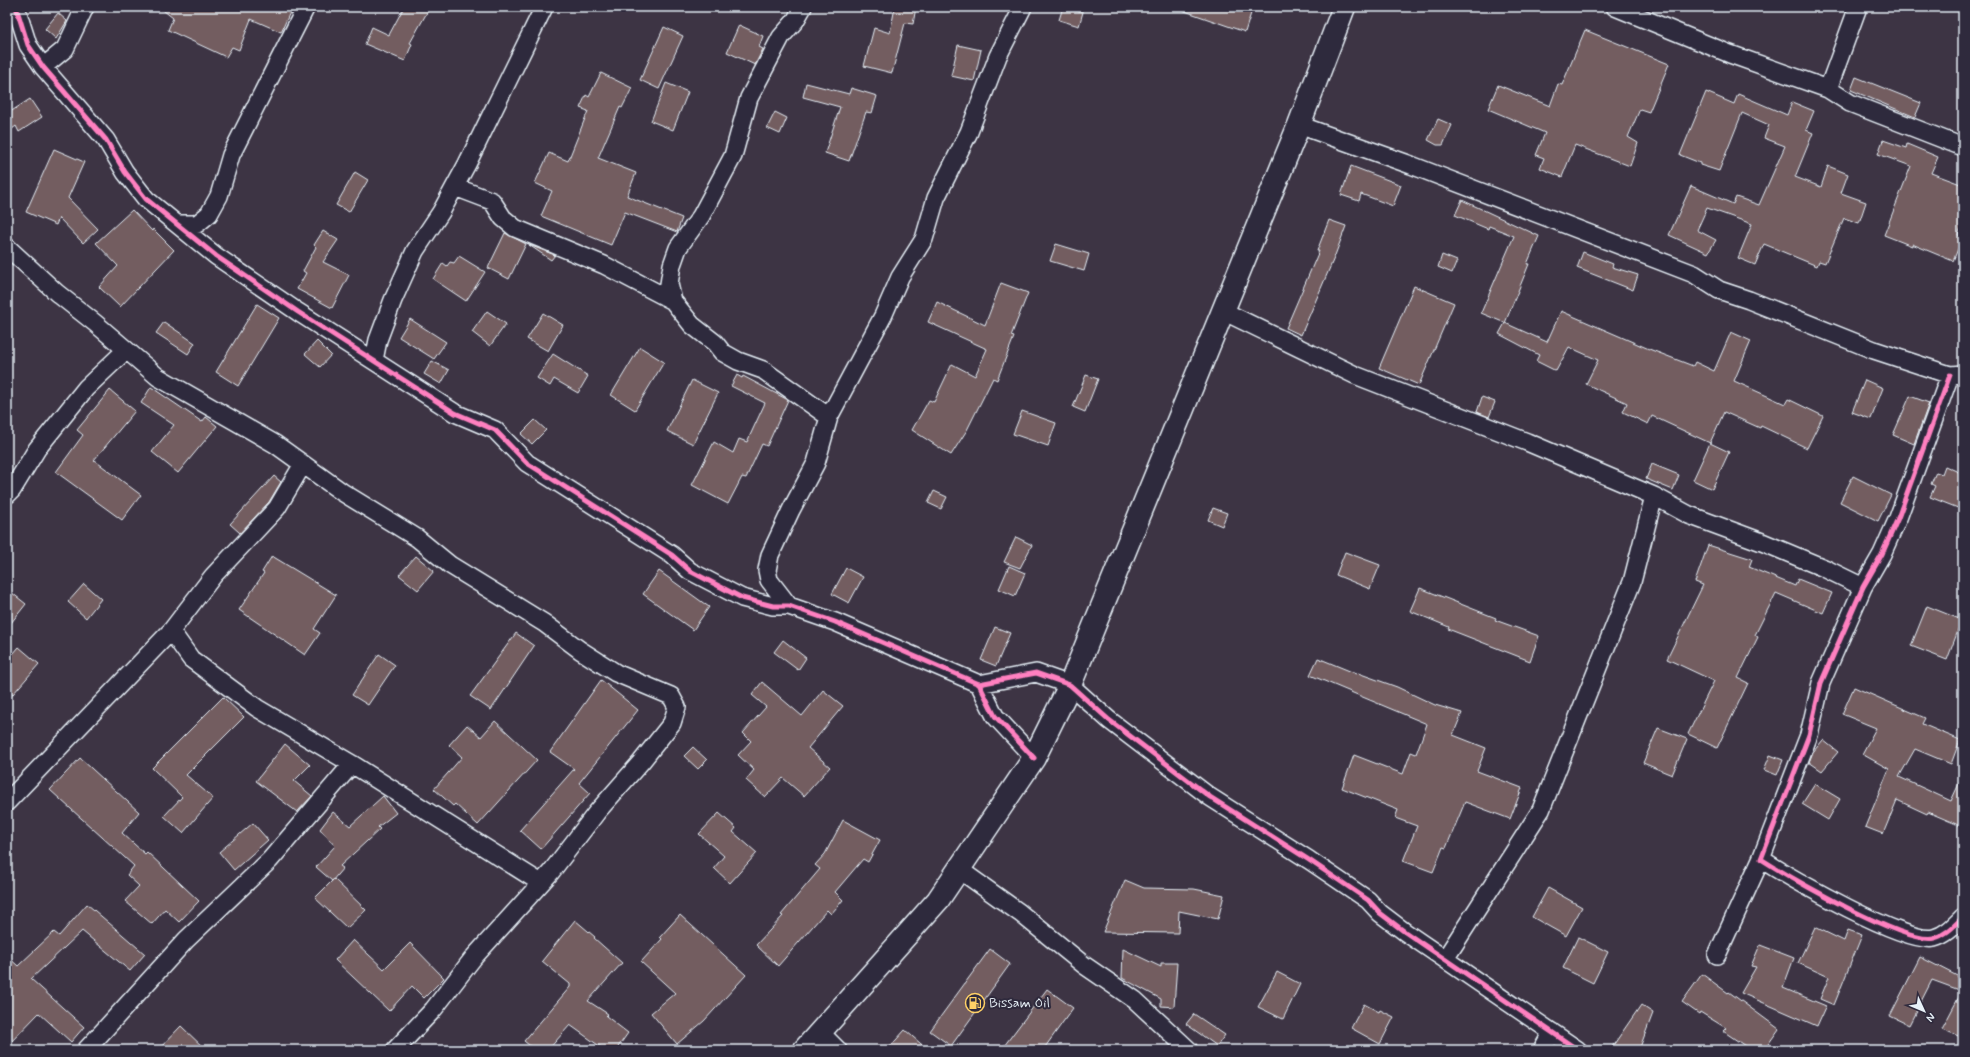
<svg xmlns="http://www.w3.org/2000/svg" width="1970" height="1057" font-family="Mynerve,sans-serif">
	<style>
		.building { fill: #735d61; stroke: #e8f1f8 }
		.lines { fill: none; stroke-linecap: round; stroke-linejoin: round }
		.minor-casing { stroke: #e8f1f8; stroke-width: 20 }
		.secondary-casing { stroke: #e8f1f8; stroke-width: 25 }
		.minor { stroke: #2f2a3d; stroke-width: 17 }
		.secondary { stroke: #2f2a3d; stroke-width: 22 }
		.cycleway-casing { stroke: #2f2a3d; stroke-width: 8 }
		.cycleway { stroke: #ff80c0; stroke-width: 5 }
		.labels { text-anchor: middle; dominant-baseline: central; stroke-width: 4; stroke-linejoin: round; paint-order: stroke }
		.poi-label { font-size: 14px; fill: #e8f1f8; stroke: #2f2a3d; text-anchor: start }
	</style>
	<rect width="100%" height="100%" fill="#3d3444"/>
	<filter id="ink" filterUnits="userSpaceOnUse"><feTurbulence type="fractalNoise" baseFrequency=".025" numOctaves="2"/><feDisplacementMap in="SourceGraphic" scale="8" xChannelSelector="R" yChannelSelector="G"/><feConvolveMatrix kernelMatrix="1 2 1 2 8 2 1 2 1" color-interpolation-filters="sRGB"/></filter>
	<g filter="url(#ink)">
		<path class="building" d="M159 7H283L291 10 281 32 251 19 239 50 232 47 226 57 168 30 173 18Z
			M404 7H430L410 43 412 44 405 61 365 44 372 27 389 35Z
			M895 7H916L913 24 905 23 892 73 864 66 874 28 890 33Z
			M1063 7 1083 12 1079 26 1059 20Z
			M1180 7H1253L1245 32 1179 9Z
			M58 13 67 21 56 39 45 29Z
			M739 25 763 36 759 47 763 49 755 65 727 52Z
			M664 27 683 36 659 89 640 80Z
			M1585 30 1669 64 1649 112 1640 109 1628 137 1638 143 1630 166 1575 145 1562 177 1540 168 1544 158 1536 155 1545 133 1488 109 1498 85 1550 106 1558 84 1562 85Z
			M958 45 981 50 974 81 951 76Z
			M601 73 632 88 622 108 620 107 598 158 636 173 627 196 682 218 677 232 625 212 611 245 541 216 552 191 535 183 549 153 568 161 588 111 580 108 586 95 589 97Z
			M1856 77 1921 103 1915 117 1851 90Z
			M666 83 688 92 673 130 651 121Z
			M806 83 849 94 851 88 877 96 872 113 866 112 849 161 825 153 840 107 803 97Z
			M1706 92 1734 104 1738 94 1787 115 1792 102 1814 111 1806 130 1813 133 1795 177 1821 187 1828 166 1848 174 1841 193 1866 202 1859 223 1844 218 1825 263 1819 261 1817 266 1764 244 1755 265 1738 258 1752 224 1707 208 1697 230 1716 240 1708 253 1669 235 1691 186 1733 204 1736 197 1759 205 1785 146 1764 138 1769 125 1742 113 1719 171 1700 165V163L1680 155Z
			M30 99 42 117 19 132 16 126 7 133V114Z
			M775 112 787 118 780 134 767 128Z
			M1438 119 1452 125 1443 145H1437L1428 140Z
			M1883 140 1906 148 1907 144 1938 157 1931 173 1963 185V222L1958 235 1963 237 1953 261 1912 244V246L1884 235 1911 166 1878 154Z
			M54 149 84 162 68 198 98 229 83 243 59 218 56 225 26 212Z
			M1351 166 1401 185 1393 206 1361 194 1359 201 1341 195Z
			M355 172 368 180 349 212 336 205Z
			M1462 200 1539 236 1527 264H1529L1505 323 1547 342 1561 311 1649 349 1693 366 1695 362 1714 371 1731 332 1751 341 1734 381 1785 404 1788 399 1823 416 1807 448 1761 426 1760 428 1724 412 1710 443 1652 416 1648 424 1623 412 1627 403 1586 384 1598 360 1569 347 1556 371 1536 361 1539 355 1499 334 1505 323 1481 313 1514 236 1489 226 1488 229 1455 215Z
			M132 210 152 231 153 229 174 250 120 307 99 287 118 266 96 243Z
			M1329 220 1346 226 1334 258 1301 335 1286 328 1319 251H1317Z
			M323 231 338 240 323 262 349 275 332 308 297 289 306 273 303 271 316 247 314 245Z
			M505 233 526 244 509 279 488 268Z
			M1056 244 1089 254 1084 271 1050 261Z
			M529 245 555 255 551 260Z
			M1583 252 1613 264 1612 267 1638 275 1633 290 1577 268Z
			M1442 255 1457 261 1452 273 1438 267Z
			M459 256 485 272 466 301 433 279 443 263 447 266 450 262 454 263Z
			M1001 283 1028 293 1011 336 1014 337 997 380 993 378 967 430 951 455 912 430 929 400 934 402 952 364 975 376 987 349 928 322 937 302 985 325Z
			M1414 286 1454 303 1419 385 1379 368Z
			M257 304 279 318 238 386 216 372Z
			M487 311 506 324 490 346 472 332Z
			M543 313 563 325 548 351 527 339Z
			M410 319 446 342 434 359 399 337Z
			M164 322 195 343 188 354 156 333Z
			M317 341 331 355 320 367 305 354Z
			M640 347 664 362 635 410 611 395Z
			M553 354 588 376 578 393 554 379 550 386 537 378Z
			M432 361 449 370 441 384 424 374Z
			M737 375 742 378 743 376 788 400 767 446 762 444 746 478 742 477 728 504 692 485 714 442 733 453 739 439 747 442 765 403 731 386Z
			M1086 375 1098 379 1085 412 1073 407Z
			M692 380 718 393 693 444 667 431Z
			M1865 380 1883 388 1871 419 1852 412Z
			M151 387 202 422 206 417 217 426 178 473 152 452 174 425 141 403Z
			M110 390 135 411 94 460 141 495 122 520 56 472 83 435 77 430Z
			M1910 396 1929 403 1914 444 1893 435Z
			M1482 397 1495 402 1489 417 1477 412Z
			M1022 411 1056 423 1048 446 1013 434Z
			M535 420 546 430 532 444 521 434Z
			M1710 443 1729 452 1712 489 1693 480Z
			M1652 464 1679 475 1673 490 1646 479Z
			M1945 466 1963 474V510L1930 497 1935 486 1931 484 1936 472 1942 474Z
			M274 476 281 482 269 502 240 533 230 524Z
			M1853 476 1891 495 1878 521 1840 502Z
			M934 491 947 497 941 509 928 503Z
			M1213 508 1227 513 1222 526 1208 520Z
			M1016 537 1032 545 1020 568 1004 562Z
			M1708 545 1752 559 1749 567 1795 586 1798 579 1832 593 1823 613 1776 593 1755 635 1758 637 1738 678 1748 683 1717 748 1688 734 1714 681 1667 659 1703 585 1695 582Z
			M1345 552 1380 565 1370 589 1336 575Z
			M272 556 336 595 314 629 320 633 305 655 239 610 264 573 262 572Z
			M416 556 434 571 418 590 399 575Z
			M1009 566 1025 573 1015 596 999 589Z
			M846 568 863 577 849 603 832 594Z
			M659 571 709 607 693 630 643 594Z
			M84 584 101 599 86 618 68 602Z
			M1420 588 1496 618 1495 620 1539 636 1530 661 1448 629 1449 627 1410 611Z
			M7 589 26 604 7 628Z
			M1927 606 1962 620 1947 660 1911 646Z
			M995 627 1010 633 996 666 981 660Z
			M516 633 534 646 491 710 470 696Z
			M783 640 806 658 798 670 774 652Z
			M19 647 39 664 7 701V661Z
			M379 654 395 665 368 705 352 695Z
			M1318 658 1357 674 1358 673 1397 687 1435 705 1462 713 1453 735 1486 748 1477 771 1522 788 1510 819 1465 802 1446 848 1443 847 1433 872 1403 861 1417 826 1395 818 1398 810 1342 788 1354 755 1403 774 1411 752 1416 754 1427 724 1310 675Z
			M601 680 638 710 579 783 590 793 541 849 520 830 574 769 550 752Z
			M762 682 802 716 823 690 843 706 808 748 830 767 804 796 783 778 765 797 746 780 754 770 738 755 751 741 743 733 766 707 752 695Z
			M1854 687 1925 718 1922 724 1960 740 1951 764 1915 749 1899 777 1951 801 1963 775V827L1928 812 1927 814 1897 800 1883 834 1865 827 1889 769 1862 754 1876 728 1842 714Z
			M223 697 244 717 186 775 213 798 183 833 164 816 182 797 152 768Z
			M495 721 537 760 478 825 455 804 453 806 434 789 462 757 449 745 467 725 481 737Z
			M1658 728 1687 739 1672 775 1643 763Z
			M1823 740 1838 752 1822 771 1809 762 1813 752Z
			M285 744 310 765 294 781 312 796 297 812 256 781Z
			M693 747 707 760 698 769 684 756Z
			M1770 755 1783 760 1777 775 1764 770Z
			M80 758 139 812 122 833 145 854 147 852 199 901 179 922 165 909 152 924 125 901 139 886 127 875 134 866 50 790Z
			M1815 784 1840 799 1828 820 1802 804Z
			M383 796 396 813 378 827 380 829 340 866 343 868 332 881 316 867 335 846 320 829 333 812 350 826Z
			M719 813 736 828 733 832 757 853 730 883 714 868 724 856 699 834Z
			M843 820 880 840 868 862 863 859 835 892 843 900 831 914 827 910 778 966 756 945 783 916 781 915 820 869 815 865 825 854Z
			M253 823 268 840 234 870 219 852Z
			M334 879 366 910 347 928 315 898Z
			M1125 880 1144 888 1194 889 1224 895 1218 919 1179 911 1178 933 1103 932Z
			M1548 888 1582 907 1566 936 1532 917Z
			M87 904 145 954 130 971 82 931 31 979 84 1027 71 1042 39 1013 7 1046V956L18 966 54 932 59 936Z
			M680 915 746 975 704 1021 677 1044 651 1013 675 993 641 962 662 939 660 937Z
			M575 920 595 937 594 938 622 963 588 1001 608 1014 606 1016 628 1033 616 1050H605L570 1025 548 1050H535L524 1041 570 987V984L542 961Z
			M1815 927 1844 941 1848 930 1862 935 1834 1005 1820 999 1829 977 1798 963Z
			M1578 937 1608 952 1593 983 1563 968Z
			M353 940 384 969 410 943 444 978 424 998 412 986 389 1011 335 960Z
			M1760 945 1794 958 1783 988 1826 1006 1817 1026 1741 993 1756 967 1751 966Z
			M990 949 1010 964 951 1046 930 1031Z
			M1123 949 1161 967V963H1177L1174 1007 1161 1006V999L1122 978Z
			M1920 957 1963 979V1038L1942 1029 1962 991 1932 980 1909 1025 1890 1016Z
			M1277 972 1300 984 1283 1019 1258 1007Z
			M1702 974 1728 993 1729 992 1779 1029 1764 1050H1751L1723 1031 1726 1028 1700 1012 1699 1014 1682 1002Z
			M1047 989 1073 1008 1043 1050H1001Z
			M1364 1004 1379 1012 1380 1010 1394 1017 1380 1044 1351 1028Z
			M1641 1005 1653 1013 1639 1050H1610Z
			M1194 1014 1225 1035 1217 1046 1186 1024Z
			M181 1026 206 1050H158Z
			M905 1030 928 1050H887Z"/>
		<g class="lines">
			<defs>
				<path id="minor" d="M16 7 28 45 43 67 106 140 125 172 146 199 216 256 298 312 455 413 495 430 527 463 672 555 690 571 742 598 773 606H789L835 622 979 684 995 716 1034 758
					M803 7 795 21 781 37 749 98 733 156 701 216 678 248 672 265 669 284 673 301 692 325 715 343 722 352 738 361 763 370 829 417
					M1615 7 1730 54 1828 89 1850 103 1963 147
					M43 67 65 49 85 7
					M1828 89 1858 7
					M1299 125 1411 165 1694 274 1719 290 1749 300 1874 350 1950 375 1963 374
					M455 187 492 201 503 218 515 228 604 265 673 301
					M178 224H197L209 214 219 196 231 155 306 7
					M7 247 57 293 95 323 158 377 275 444 342 492 417 538 450 565 544 623 580 650 616 673 671 696 677 707 672 723 641 762 597 812 551 872 474 957 433 1010 395 1050
					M1223 311 1355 375 1527 442 1654 496 1689 515 1762 542 1824 568 1863 587
					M374 360 378 340 393 300 415 251 441 212 467 164 544 7
					M1950 375 1898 518 1882 554 1863 587 1821 683 1809 735 1761 859C1789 877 1906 945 1934 938 1946 935 1954 926 1963 917
					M303 464 277 508 213 576 171 631 191 659 257 708 352 764 541 883
					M7 495 12 490 37 449 86 388 126 350
					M789 606 769 580 767 570 770 555 791 510 816 463 829 417 883 316 900 277 924 239 936 198 969 132 998 56 1023 7
					M979 684 1036 673 1070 685 1109 720 1210 797 1309 860 1368 900 1380 913 1405 932 1578 1050
					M7 802 171 631
					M960 870 1020 913 1084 965 1135 1000 1189 1050
					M1717 955 1761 859
					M1445 959 1541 810 1632 582 1654 496
					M821 1033 838 1050
					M86 1050 186 940 270 860 352 764
					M1542 1050 1552 1032"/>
				<path id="secondary" d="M804 1050 938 900 1034 758 1070 685 1299 125 1344 7"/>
			</defs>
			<use href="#minor" class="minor-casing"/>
			<use href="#secondary" class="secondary-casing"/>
			<use href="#minor" class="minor"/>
			<use href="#secondary" class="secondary"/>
			<defs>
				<path id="cycleway" d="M16 7 28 45 43 67 106 140 125 172 146 199 216 256 298 312 455 413 495 430 527 463 672 555 690 571 742 598 773 606H789L835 622 979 684 995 716 1034 758
					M1950 375 1898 518 1882 554 1863 587 1821 683 1809 735 1761 859C1789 877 1906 945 1934 938 1946 935 1954 926 1963 917
					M979 684 1036 673 1070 685 1109 720 1210 797 1309 860 1368 900 1380 913 1405 932 1578 1050"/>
			</defs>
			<use href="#cycleway" class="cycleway-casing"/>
			<use href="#cycleway" class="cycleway"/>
		</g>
	</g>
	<defs>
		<symbol id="fuel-ring" viewBox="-11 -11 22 22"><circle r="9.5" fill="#2f2a3d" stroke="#ffd166" stroke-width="1.5"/><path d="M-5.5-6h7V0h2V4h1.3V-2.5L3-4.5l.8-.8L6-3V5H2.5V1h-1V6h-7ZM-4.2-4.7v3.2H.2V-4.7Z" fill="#ffd166"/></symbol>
	</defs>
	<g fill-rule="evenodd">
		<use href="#fuel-ring" x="964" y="992" width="22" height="22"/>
	</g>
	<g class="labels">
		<g class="poi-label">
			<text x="989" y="1003">Bissam Oil</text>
		</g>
	</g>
	<rect width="1970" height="1057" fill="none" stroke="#2f2a3d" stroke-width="24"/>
	<rect x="12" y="12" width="1946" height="1033" fill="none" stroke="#e8f1f8" stroke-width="1.5" filter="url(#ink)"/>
	<g transform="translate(1924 1011) rotate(134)" stroke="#2f2a3d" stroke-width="3" paint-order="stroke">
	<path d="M0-3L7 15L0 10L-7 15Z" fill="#e8f1f8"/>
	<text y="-6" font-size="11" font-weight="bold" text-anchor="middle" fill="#e8f1f8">N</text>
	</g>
</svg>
